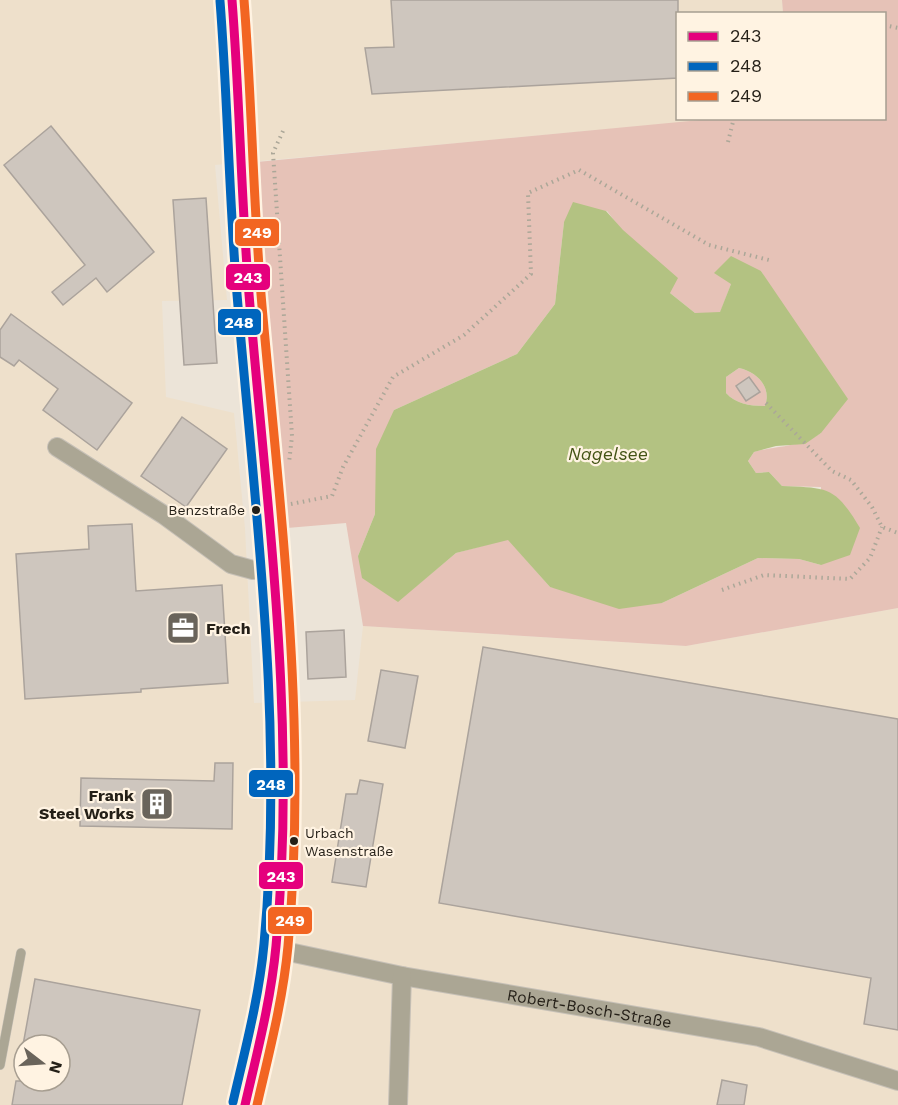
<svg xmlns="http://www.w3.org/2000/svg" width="898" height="1105" font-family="'Work Sans',sans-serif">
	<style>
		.built { fill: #eee0cb; fill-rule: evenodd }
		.green { fill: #e6c2b7; fill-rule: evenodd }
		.water { fill: #b3c282; fill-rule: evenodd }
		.building { fill: #cec6be; stroke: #aba39c; stroke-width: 1.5 }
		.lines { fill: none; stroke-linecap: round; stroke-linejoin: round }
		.lane-casing { stroke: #c6c0b7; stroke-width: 10 }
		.street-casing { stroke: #c6c0b7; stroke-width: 20 }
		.secondary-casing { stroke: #c6c0b7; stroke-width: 28 }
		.path { stroke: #aba798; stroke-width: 4; stroke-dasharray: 1.5 4.5; stroke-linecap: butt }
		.lane { stroke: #aba694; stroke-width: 9 }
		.street { stroke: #aba694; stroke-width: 18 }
		.secondary { stroke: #b2ad97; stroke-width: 27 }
		.bus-1-casing { stroke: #fff3e2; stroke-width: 14 }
		.bus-2-casing { stroke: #fff3e2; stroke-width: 14 }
		.bus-3-casing { stroke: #fff3e2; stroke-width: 14 }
		.bus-1 { stroke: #e5007d; stroke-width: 9 }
		.bus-2 { stroke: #0065bd; stroke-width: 9 }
		.bus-3 { stroke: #f26522; stroke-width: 9 }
		.bus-dot { fill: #241f17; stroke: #fff3e2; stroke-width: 2 }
		.labels { text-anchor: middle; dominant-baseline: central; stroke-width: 4.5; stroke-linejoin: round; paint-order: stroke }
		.bus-label { font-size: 14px; fill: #241f17; stroke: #fff3e2; text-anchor: end }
		.poi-label { font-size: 16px; font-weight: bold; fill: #241f17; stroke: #fff3e2; text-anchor: start }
		.street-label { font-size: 16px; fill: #241f17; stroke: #fff3e2 }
		.water-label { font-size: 18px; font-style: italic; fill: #435314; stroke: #fff3e2 }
		.line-badge { stroke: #fff3e2; stroke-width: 2 }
		.badge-label { font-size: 16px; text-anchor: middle; font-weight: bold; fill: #fff }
	</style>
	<rect width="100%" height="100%" fill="#ece4d8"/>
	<path class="built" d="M0 0H782L783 13 678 14V118L711 119 709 120 215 165 227 300 162 301 166 397 234 413 245 529 254 703 355 700 363 626 686 646 898 608V1105H0ZM24 1045H60V1081H24Z"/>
	<path class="green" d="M782 0H898V608L686 646 363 626 346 523 287 528 262 299 257 162 711 119 884 118V14L783 13ZM607 211 670 293 695 313H720L731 284 761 271 778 299 821 433C798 448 779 445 754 452L748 461 756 473 769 472 782 486 821 487V565L799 559 758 558 662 603 550 587 508 539 456 553 398 601 358 556 375 514 394 410 517 354 555 304 564 222Z
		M739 368C757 372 772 387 765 406 750 406 736 404 726 393V377Z"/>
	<path class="water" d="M573 202 606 211 623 230 678 278 670 293 695 313 720 312 731 284 714 273 731 256 761 271 848 399 821 433 805 444 776 446 754 452 748 461 756 473 769 472 782 486C828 488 835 486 860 528L850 555 821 565 799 559 758 558 662 603 619 609 550 587 508 540 456 553 398 602 362 578 358 556 375 514 376 449 394 410 517 354 555 304 564 222ZM739 368C757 372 772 387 765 406 750 406 736 404 726 393V377Z"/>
	<path class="building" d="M391 0H678V78L372 94 365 48 394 47Z
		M51 126 154 252 107 292 96 278 63 305 52 292 85 265 4 165Z
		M206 198 217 363 184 365 173 200Z
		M11 314 132 403 97 450 43 410 58 389 19 360 14 366 0 357V330Z
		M749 377 760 392 746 401 736 386Z
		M182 417 227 449 186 507 141 476Z
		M132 524 136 591 222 585 228 683 141 689V692L25 699 16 554 89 549 88 526Z
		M344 630 346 677 308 679 306 632Z
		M483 647 898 719V1030L864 1024 871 978 439 903Z
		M381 670 418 676 405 748 368 741Z
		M215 763H233L232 829 80 826 81 778 214 781Z
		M360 780 383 784 366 887 332 882 346 794H357Z
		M35 979 200 1010 182 1105H12L16 1081H60V1045H23Z
		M722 1080 747 1085 744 1105H717Z"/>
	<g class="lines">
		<defs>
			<path id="lane" d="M0 1065 21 953"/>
			<g id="street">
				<path d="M57 447 164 515 231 564 253 570 273 568"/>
				<path id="s1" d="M275 949 402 976 759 1037 898 1081"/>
				<path d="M398 1105 402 976"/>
			</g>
			<path id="secondary" d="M232 0C241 102 241 204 250 306 269 518 296 734 276 946 270 1000 257 1053 245 1105"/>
		</defs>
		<use href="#lane" class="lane-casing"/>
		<use href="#street" class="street-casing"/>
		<use href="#secondary" class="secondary-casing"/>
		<path class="path" d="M884 25 898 28
			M283 131 273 153 292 436 289 463
			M728 142 734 118
			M766 403 832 471 851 480 872 507 882 527 898 533
			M291 504 332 496 343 467 393 377 464 335 531 274 528 193 579 170 709 245 773 261
			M722 590 764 575 850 579 870 558 882 527"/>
		<use href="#lane" class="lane"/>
		<use href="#street" class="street"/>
		<use href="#secondary" class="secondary"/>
		<defs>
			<path id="bus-1" d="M232 0C240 102 241 204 250 306 268 519 297 733 276 946 271 1000 257 1053 245 1105"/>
			<path id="bus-2" d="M220 1C228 103 229 205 238 306 256 518 284 731 264 944 259 998 245 1050 233 1102"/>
			<path id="bus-3" d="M244 0C252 102 253 204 262 306 281 519 308 733 288 946 283 1000 269 1053 257 1105"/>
		</defs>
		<use href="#bus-1" class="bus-1-casing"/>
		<use href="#bus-2" class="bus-2-casing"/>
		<use href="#bus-3" class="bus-3-casing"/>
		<use href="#bus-1" class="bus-1"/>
		<use href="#bus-2" class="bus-2"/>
		<use href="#bus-3" class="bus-3"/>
	</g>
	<defs>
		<symbol id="office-square" viewBox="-11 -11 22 22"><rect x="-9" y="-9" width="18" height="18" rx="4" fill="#6a645b" stroke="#fff3e2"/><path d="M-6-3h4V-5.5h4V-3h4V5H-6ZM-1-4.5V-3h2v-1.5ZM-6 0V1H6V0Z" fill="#fff"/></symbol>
		<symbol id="building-square" viewBox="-11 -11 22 22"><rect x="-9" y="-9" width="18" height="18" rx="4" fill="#6a645b" stroke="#fff3e2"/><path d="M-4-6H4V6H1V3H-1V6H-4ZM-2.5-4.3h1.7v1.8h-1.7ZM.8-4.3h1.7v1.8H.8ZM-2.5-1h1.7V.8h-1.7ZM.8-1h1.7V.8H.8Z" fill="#fff"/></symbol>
	</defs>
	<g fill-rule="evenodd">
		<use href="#office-square" x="164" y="609" width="38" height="38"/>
		<use href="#building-square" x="138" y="785" width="38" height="38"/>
	</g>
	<g class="bus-dot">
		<circle cx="256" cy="510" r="5"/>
		<circle cx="294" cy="841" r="5"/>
	</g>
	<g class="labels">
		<g class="bus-label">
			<text x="245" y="510">Benzstraße</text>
			<text x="305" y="833" text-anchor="start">Urbach<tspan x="305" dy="18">Wasenstraße</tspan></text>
		</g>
		<g class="poi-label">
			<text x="206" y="628">Frech</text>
			<text x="134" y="795" text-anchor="end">Frank<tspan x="134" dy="18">Steel Works</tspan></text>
		</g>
		<g class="street-label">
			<text stroke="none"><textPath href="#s1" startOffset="320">Robert-Bosch-Straße</textPath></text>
		</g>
		<g class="water-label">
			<text x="608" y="453">Nagelsee</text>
		</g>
	</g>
	<g class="line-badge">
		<rect x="234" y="218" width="46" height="29" rx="6" fill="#f26522"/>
		<rect x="225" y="263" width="46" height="28" rx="6" fill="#e5007d"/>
		<rect x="217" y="308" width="45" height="28" rx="6" fill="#0065bd"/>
		<rect x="248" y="769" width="46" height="29" rx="6" fill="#0065bd"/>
		<rect x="258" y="861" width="46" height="29" rx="6" fill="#e5007d"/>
		<rect x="267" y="906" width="46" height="29" rx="6" fill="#f26522"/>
	</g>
	<g class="badge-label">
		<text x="257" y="238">249</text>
		<text x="248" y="283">243</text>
		<text x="239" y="328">248</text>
		<text x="271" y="790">248</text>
		<text x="281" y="882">243</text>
		<text x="290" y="926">249</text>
	</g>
	<rect x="676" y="12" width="210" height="108" fill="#fff3e2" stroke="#a79e91" stroke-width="1.5"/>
	<rect x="688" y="32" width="30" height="9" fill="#e5007d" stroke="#a79e91" stroke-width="1.5"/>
	<text x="730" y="42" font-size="18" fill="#241f17">243</text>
	<rect x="688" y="62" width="30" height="9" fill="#0065bd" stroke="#a79e91" stroke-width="1.5"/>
	<text x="730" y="72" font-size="18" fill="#241f17">248</text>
	<rect x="688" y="92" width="30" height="9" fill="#f26522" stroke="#a79e91" stroke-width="1.5"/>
	<text x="730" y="102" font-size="18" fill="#241f17">249</text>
	<g transform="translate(42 1063) rotate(107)"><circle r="28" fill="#fff3e2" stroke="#a79e91" stroke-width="1.5"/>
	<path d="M0-4.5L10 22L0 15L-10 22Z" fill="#6a645b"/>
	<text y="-9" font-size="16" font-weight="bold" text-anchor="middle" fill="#241f17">N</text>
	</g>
</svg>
